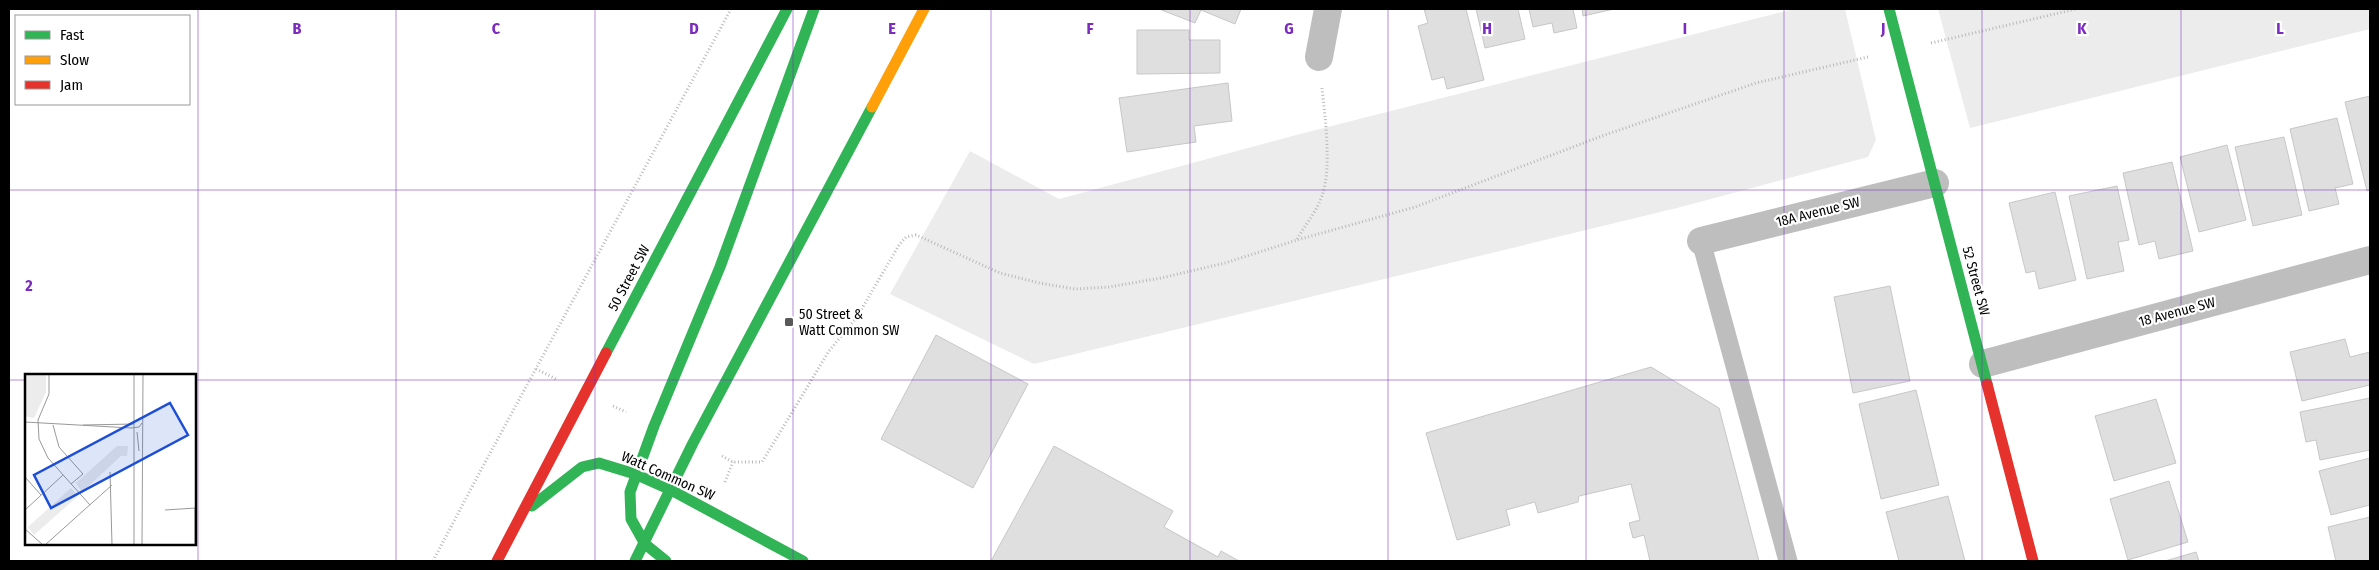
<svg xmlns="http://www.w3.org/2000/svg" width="2379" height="570" font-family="'Fira Sans Condensed',sans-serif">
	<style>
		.green { fill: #ececec }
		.building { fill: #dfdfdf; stroke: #c7c7c7 }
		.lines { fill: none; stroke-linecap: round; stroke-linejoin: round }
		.path { stroke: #b9b9b9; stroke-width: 3; stroke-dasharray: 1 2.5; stroke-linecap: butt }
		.lane { stroke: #bebebe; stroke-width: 19 }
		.street { stroke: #bebebe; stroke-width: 28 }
		.fast { stroke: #30b455; stroke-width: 11 }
		.slow { stroke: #ff9f0a; stroke-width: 11 }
		.jam { stroke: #e5322d; stroke-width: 11 }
		.grid { fill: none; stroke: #7b2cbf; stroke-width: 1; stroke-opacity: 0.55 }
		.poi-dot { fill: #595959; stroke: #fff; stroke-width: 2 }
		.labels { text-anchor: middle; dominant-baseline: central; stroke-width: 4.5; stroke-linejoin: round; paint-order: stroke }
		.street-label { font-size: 14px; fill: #000; stroke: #fff }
		.poi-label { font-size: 14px; fill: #000; stroke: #fff; text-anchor: start }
		.inset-road { fill: none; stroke: #999; stroke-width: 1 }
		.view { fill: #1d4ed8; fill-opacity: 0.15; stroke: #1d4ed8; stroke-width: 2.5 }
		.inset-edge { fill: none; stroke: #000; stroke-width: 2.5 }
		.grid-label { font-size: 16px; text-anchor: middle; font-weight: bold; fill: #7b2cbf; stroke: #fff; stroke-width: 4.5; stroke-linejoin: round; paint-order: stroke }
	</style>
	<rect width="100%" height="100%" fill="#fff"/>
	<path class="green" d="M1794 9H1845L1876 140 1868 157 1677 208 1034 364 890 294 970 151 1059 199 1300 134Z
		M1938 9H2370V29L1970 128Z"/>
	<path class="building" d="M1159 9H1241L1235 24 1201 10 1195 23Z
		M1424 9H1466L1484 80 1447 89 1444 77 1432 80 1418 26 1428 23Z
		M1476 9H1518L1525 39 1485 48Z
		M1529 9H1573L1577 28 1554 33 1552 23 1533 27Z
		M1582 9H1614L1583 16Z
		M1137 30H1189V40H1220V73L1137 74Z
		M1228 83 1232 121 1194 126 1196 142 1127 152 1119 98Z
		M2370 96V190L2367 191 2345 102Z
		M2337 118 2353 184 2335 188 2339 204 2309 211 2290 129Z
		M2284 137 2302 215 2253 226 2235 147Z
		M2227 145 2246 220 2199 232 2180 157Z
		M2172 162 2193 251 2159 259 2155 241 2139 245 2123 173Z
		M2117 186 2129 240 2118 242 2124 271 2087 279 2069 196Z
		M2055 192 2076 280 2039 289 2035 271 2026 273 2009 203Z
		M1890 286 1910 381 1853 393 1834 297Z
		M936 335 1028 384 973 488 881 439Z
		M2345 339 2350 357 2370 352V385L2302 401 2290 352Z
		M1651 367 1719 408 1759 561H1650L1644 535 1633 538 1629 523 1640 520 1631 484 1579 496 1578 502 1538 513 1535 502 1506 510 1510 525 1457 540 1426 433Z
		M1916 390 1939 485 1881 499 1859 404Z
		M2370 398V450L2320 460 2316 440 2306 442 2300 412Z
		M2156 399 2176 463 2114 481 2095 416Z
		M1054 446 1173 511 1164 527 1218 557 1221 551 1239 561H991Z
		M2370 458V505L2331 515 2319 471Z
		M2169 481 2188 542 2128 560 2110 499Z
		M1948 496 1965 561H1899L1886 512Z
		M2370 517V561H2336L2328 527Z
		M2196 552 2199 561H2165Z"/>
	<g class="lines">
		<path class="path" d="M1931 43 2076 9
			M1297 239C1305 225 1317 211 1322 196 1332 168 1325 117 1322 88
			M536 369 556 379
			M613 406 626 412
			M722 456 733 462H762L829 351 857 317 899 245 906 237 916 235 1000 273 1039 283 1075 289 1109 287 1161 278 1225 263 1297 240 1415 207 1602 136 1756 83 1868 57
			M725 482 733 462
			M433 561 482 468 731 9"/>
		<path class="lane" d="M1701 241 1788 561"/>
		<path class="street" d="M1319 57 1328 9
			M1701 241 1935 183
			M1983 364 2370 260"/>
		<path class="fast" d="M1889 9 1987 384
			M606 353 787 9
			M532 506 582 467 599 463 635 474 671 490 803 561
			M635 561 693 443 872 107
			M666 561 645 544 631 519 630 492 654 426 720 267 814 9"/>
		<path class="slow" d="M872 107 924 9"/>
		<path class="jam" d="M1987 384 2033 561
			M497 561 606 353"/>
	</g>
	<path class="grid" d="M198 9V561M396 9V561M595 9V561M793 9V561M991 9V561M1190 9V561M1388 9V561M1586 9V561M1784 9V561M1982 9V561M2181 9V561M9 190H2370M9 380H26M195 380H2370"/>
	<rect class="poi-dot" x="784" y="317" width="10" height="10" rx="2.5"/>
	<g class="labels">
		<g class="street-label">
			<text transform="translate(1818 212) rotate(-14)">18A Avenue SW</text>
			<text transform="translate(629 278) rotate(-62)">50 Street SW</text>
			<text transform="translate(1976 281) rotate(75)">52 Street SW</text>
			<text transform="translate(2177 312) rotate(-15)">18 Avenue SW</text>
			<text transform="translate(668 476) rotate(24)">Watt Common SW</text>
		</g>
		<g class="poi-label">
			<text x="799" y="314">50 Street &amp;<tspan x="799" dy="16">Watt Common SW</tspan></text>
		</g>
	</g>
	<g transform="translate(25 374)">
		<rect width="171" height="171" fill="#fff"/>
		<path d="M0 0H21V18L9 44 0 42ZM92 72H103L102 82H96L57 118 51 109ZM46 114 53 122 9 161 3 153Z" fill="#ececec"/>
		<path class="inset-road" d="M24 0V20L13 46 14 65 23 84 65 131M109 0V171M0 48 106 54 114 53 117 49M28 51 34 73 58 100 46 110M58 51 109 50M112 58 114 77M85 98 87 171M0 103 16 121M0 136 38 101M140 136 171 134M0 155 18 171M20 171 87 111M117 171 118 0M170 171V134"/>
		<path class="view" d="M145 29 163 61 26 134 9 101Z"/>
		<rect width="171" height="171" class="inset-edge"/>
	</g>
	<g class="grid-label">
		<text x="297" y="34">B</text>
		<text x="496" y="34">C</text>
		<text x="694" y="34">D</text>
		<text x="892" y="34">E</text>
		<text x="1090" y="34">F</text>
		<text x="1289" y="34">G</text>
		<text x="1487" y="34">H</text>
		<text x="1685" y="34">I</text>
		<text x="1883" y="34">J</text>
		<text x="2082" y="34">K</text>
		<text x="2280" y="34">L</text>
		<text x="29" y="291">2</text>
	</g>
	<rect width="2379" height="570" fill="none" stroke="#000000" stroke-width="20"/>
	<rect x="15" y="15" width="175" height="90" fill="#ffffff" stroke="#999999"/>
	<rect x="25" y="31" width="25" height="8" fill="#30b455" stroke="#999999"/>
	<text x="60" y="40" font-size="15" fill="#000000">Fast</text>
	<rect x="25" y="56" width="25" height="8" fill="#ff9f0a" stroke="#999999"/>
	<text x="60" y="65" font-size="15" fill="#000000">Slow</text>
	<rect x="25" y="81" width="25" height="8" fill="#e5322d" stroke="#999999"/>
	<text x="60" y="90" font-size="15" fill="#000000">Jam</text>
</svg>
